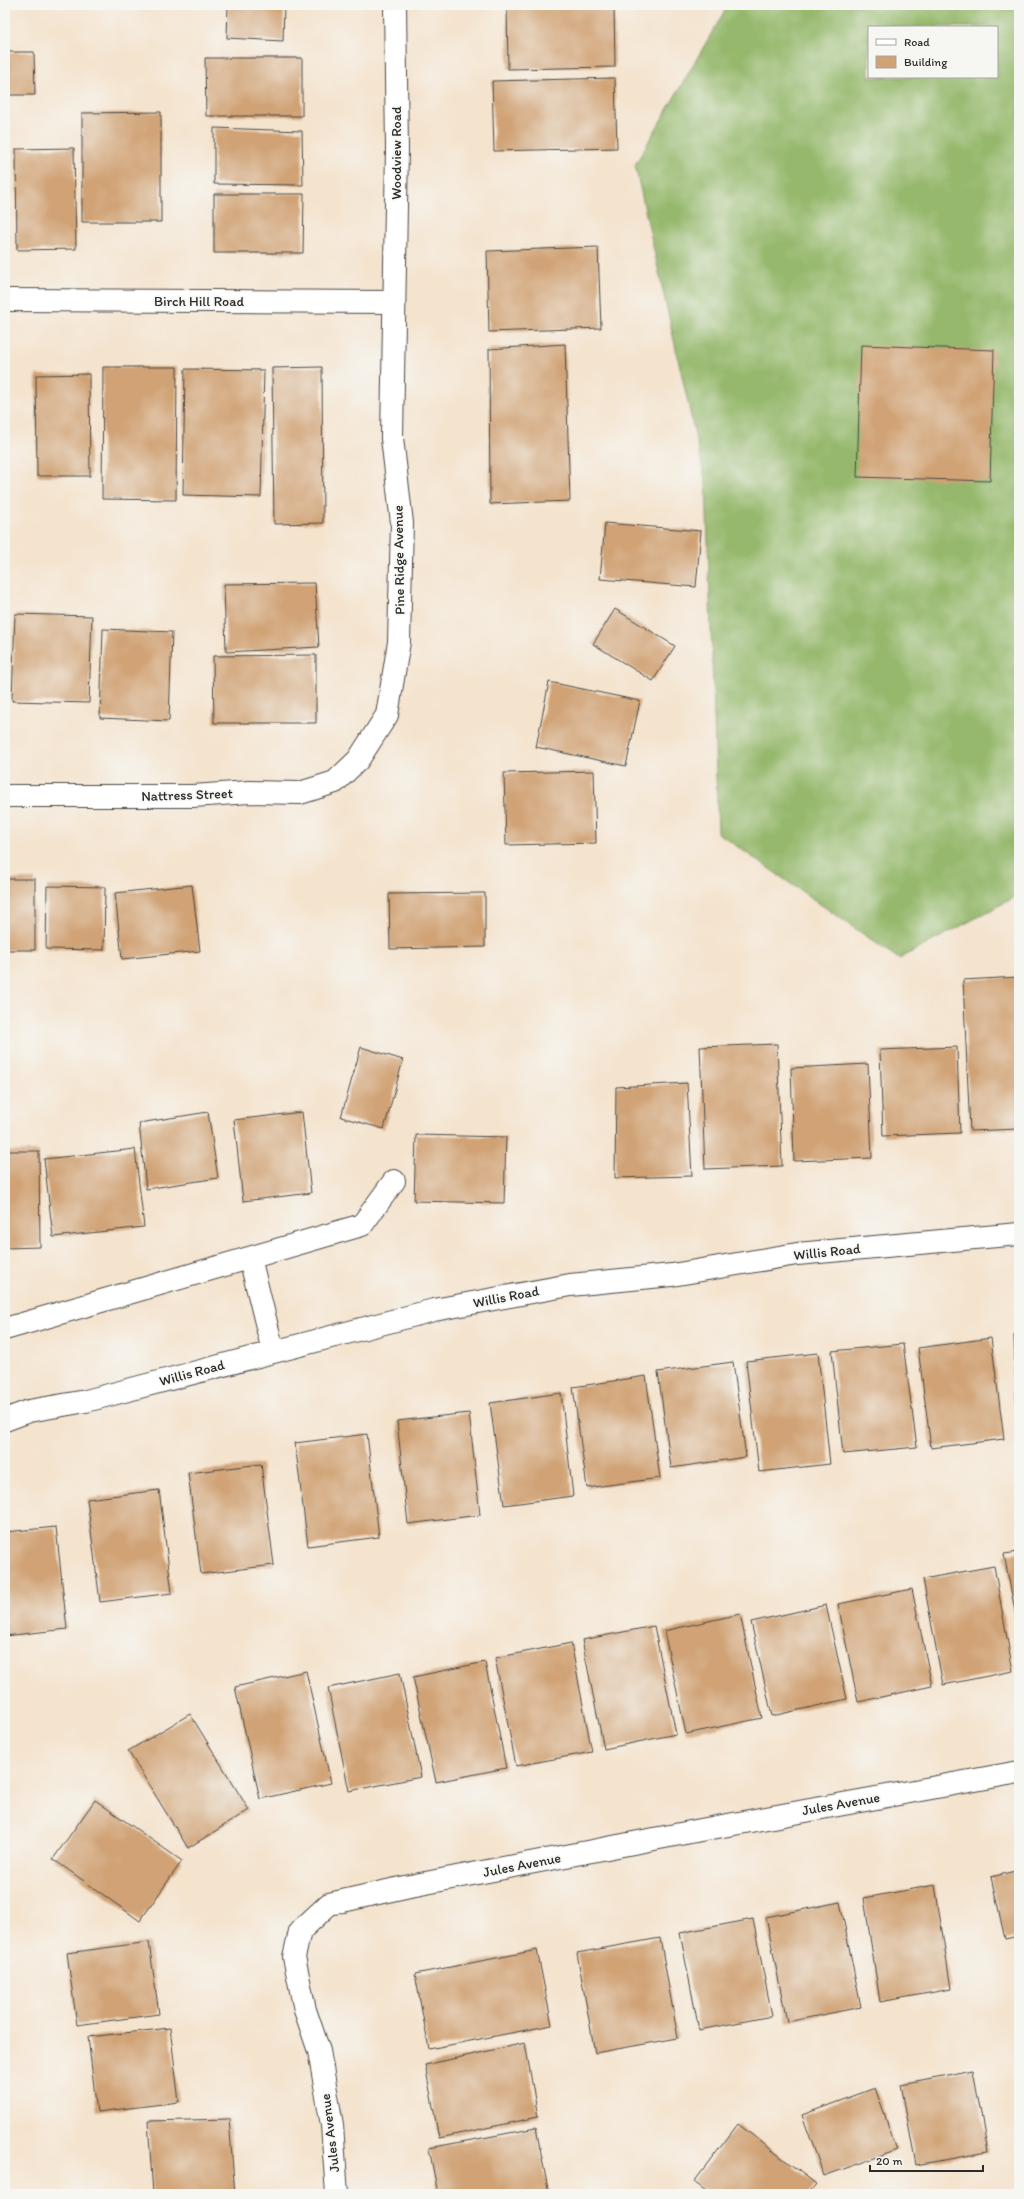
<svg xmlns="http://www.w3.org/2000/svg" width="1024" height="2199" font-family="Itim,sans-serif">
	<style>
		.forest { fill: #95b86c; stroke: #60724c; fill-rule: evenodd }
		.building { fill: #d0a274 }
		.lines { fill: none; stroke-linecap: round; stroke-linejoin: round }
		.minor-casing { stroke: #494743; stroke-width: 24 }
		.minor { stroke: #fff; stroke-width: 22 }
		.labels { text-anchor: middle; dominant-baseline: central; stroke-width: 3.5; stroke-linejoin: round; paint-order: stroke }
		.street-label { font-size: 14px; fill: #2b2b2b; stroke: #f6f6f2 }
	</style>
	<rect width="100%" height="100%" fill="#f6f6f2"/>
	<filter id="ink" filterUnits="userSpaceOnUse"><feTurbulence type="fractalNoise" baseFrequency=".025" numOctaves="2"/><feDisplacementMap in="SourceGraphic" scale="8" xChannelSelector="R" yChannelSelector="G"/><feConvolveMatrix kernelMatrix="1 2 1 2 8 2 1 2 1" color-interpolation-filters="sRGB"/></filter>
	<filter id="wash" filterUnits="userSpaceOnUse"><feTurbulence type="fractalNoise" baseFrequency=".012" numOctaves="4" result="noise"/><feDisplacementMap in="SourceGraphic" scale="16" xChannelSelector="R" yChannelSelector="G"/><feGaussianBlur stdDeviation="0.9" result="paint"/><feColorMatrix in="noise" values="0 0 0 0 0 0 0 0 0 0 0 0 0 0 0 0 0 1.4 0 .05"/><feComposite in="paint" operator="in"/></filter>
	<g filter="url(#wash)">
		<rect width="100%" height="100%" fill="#f4e3cd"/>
		<path class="forest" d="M728 5H1019V895L899 959 718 833 706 484 635 165ZM869 27H997V77H869Z"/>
		<g id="blocks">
			<path class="building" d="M228 5H284L283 41 227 38Z
				M507 5H614L615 67 508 69Z
				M5 52H34L35 95H5Z
				M205 58H302V116H206Z
				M615 78 617 148 494 151 492 81Z
				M161 112V222H82V113Z
				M214 128 302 131 303 185 214 184Z
				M74 148 76 249 17 250 16 149Z
				M214 194H304L303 253H214Z
				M598 247 601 328 489 332 487 251Z
				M565 344 570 501 490 504 489 349Z
				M861 345 994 350 990 481 857 477Z
				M103 367H177L176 500 102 499Z
				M322 367 323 523 274 524 272 368Z
				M185 369 264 370 261 497 183 495Z
				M89 374 90 476H37L36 375Z
				M605 523 701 531 696 587 600 579Z
				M315 583 319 647 226 652 224 584Z
				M615 609 675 646 653 681 593 644Z
				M15 614 92 616 89 703 12 701Z
				M103 629 172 632 169 721 100 718Z
				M316 655V723H214L213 656Z
				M549 682 640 701 626 766 536 747Z
				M594 771 596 843 506 845 504 773Z
				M5 879H35V950H5Z
				M192 885 200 951 122 959 115 893Z
				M47 886 105 887 104 950 46 949Z
				M485 893V947L390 949 389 894Z
				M1019 977V1129L970 1131 963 980Z
				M777 1044 782 1166 705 1169 700 1047Z
				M361 1047 403 1060 384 1129 341 1117Z
				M957 1047 960 1133 883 1136 880 1050Z
				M868 1064 872 1158 794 1161 791 1068Z
				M687 1083 692 1176 615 1178 616 1087Z
				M208 1112 218 1178 146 1189 139 1123Z
				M302 1112 311 1193 243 1201 234 1120Z
				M416 1135 506 1137 504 1203 414 1201Z
				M135 1149 144 1227 53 1237 44 1159Z
				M5 1151H39L40 1247 5 1248Z
				M1014 1335H1019V1453H1018Z
				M991 1338 1004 1439 931 1448 918 1348Z
				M903 1344 917 1447 843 1454 832 1351Z
				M818 1353 830 1464 759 1472 746 1361Z
				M733 1362 746 1457 671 1468 658 1372Z
				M646 1376 660 1478 587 1488 573 1387Z
				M561 1393 573 1496 504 1505 490 1403Z
				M469 1413 480 1515 408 1524 397 1421Z
				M367 1434 379 1537 308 1546 295 1443Z
				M261 1464 274 1565 201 1574 188 1473Z
				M159 1490 172 1593 100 1602 87 1499Z
				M56 1527 67 1629 5 1636V1532Z
				M1019 1552V1626L1018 1627 1004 1554Z
				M994 1566 1013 1671 943 1685 923 1579Z
				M912 1589 932 1686 858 1702 838 1604Z
				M826 1605 847 1699 772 1716 751 1622Z
				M740 1614 762 1718 686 1734 664 1631Z
				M654 1626 676 1734 604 1749 582 1640Z
				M571 1643 592 1752 516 1766 495 1658Z
				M485 1662 506 1768 436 1782 413 1677Z
				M306 1671 331 1783 260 1799 235 1687Z
				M400 1673 421 1777 349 1791 328 1688Z
				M190 1714 249 1810 188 1848 128 1751Z
				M95 1800 182 1861 140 1921 53 1859Z
				M1019 1870V1936L1005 1939 991 1877Z
				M935 1885 951 1989 880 2002 864 1898Z
				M840 1902 861 2007 787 2022 766 1917Z
				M753 1919 772 2016 699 2030 680 1933Z
				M660 1938 678 2038 595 2053 577 1953Z
				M149 1942 159 2014 77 2025 67 1953Z
				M537 1950 552 2025 429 2049 415 1974Z
				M1019 1952V1964H1018L1016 1953Z
				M170 2028 179 2102 97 2112 88 2037Z
				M525 2043 538 2117 439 2138 425 2065Z
				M973 2070 988 2152 916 2165 901 2084Z
				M875 2088 897 2150 824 2176 802 2115Z
				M229 2119 235 2194H153L148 2121Z
				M738 2124 816 2184 808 2194H710L694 2182Z
				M536 2128 549 2194H438L429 2148Z"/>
		</g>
	</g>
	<g filter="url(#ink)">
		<use href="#blocks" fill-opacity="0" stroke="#494743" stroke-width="1"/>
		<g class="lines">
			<defs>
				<path id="minor" d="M5 300 394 302
					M5 796H193L249 792 300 793 335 782 358 760 387 715 399 642 402 523 392 438 397 148 395 5
					M250 1258 273 1351
					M5 1329 362 1225 394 1181
					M5 1420 29 1411 86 1401 434 1310 570 1285 672 1275 797 1254 1019 1234
					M337 2194 332 2125 319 2051 305 2010 294 1957 300 1931 329 1904 405 1887 706 1829 1019 1772"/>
			</defs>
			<use href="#minor" class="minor-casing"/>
			<use href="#minor" class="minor"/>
		</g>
	</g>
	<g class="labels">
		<g class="street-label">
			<text transform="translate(396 153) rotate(-90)">Woodview Road</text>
			<text x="199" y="301">Birch Hill Road</text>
			<text transform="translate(399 560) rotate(-91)">Pine Ridge Avenue</text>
			<text transform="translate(187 795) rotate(-2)">Nattress Street</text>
			<text transform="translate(827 1252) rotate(-6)">Willis Road</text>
			<text transform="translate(506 1297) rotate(-11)">Willis Road</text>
			<text transform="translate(192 1373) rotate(-15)">Willis Road</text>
			<text transform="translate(841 1804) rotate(-10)">Jules Avenue</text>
			<text transform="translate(522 1865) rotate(-11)">Jules Avenue</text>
			<text transform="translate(330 2133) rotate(-97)">Jules Avenue</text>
		</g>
	</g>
	<rect width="1024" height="2199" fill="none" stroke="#f6f6f2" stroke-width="20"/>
	<rect x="868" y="26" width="130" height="52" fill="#f6f6f2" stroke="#a5a5a2"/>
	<rect x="876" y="39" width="20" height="6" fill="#ffffff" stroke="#a5a5a2"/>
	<text x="904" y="46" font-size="12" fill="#2b2b2b">Road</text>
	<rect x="876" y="56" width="20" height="12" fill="#d0a274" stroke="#a5a5a2"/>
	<text x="904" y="66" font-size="12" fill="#2b2b2b">Building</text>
	<path d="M870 2165v6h113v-6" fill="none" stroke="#2b2b2b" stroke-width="2"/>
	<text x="876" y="2165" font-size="12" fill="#2b2b2b" stroke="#f6f6f2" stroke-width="3" paint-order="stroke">20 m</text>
</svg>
